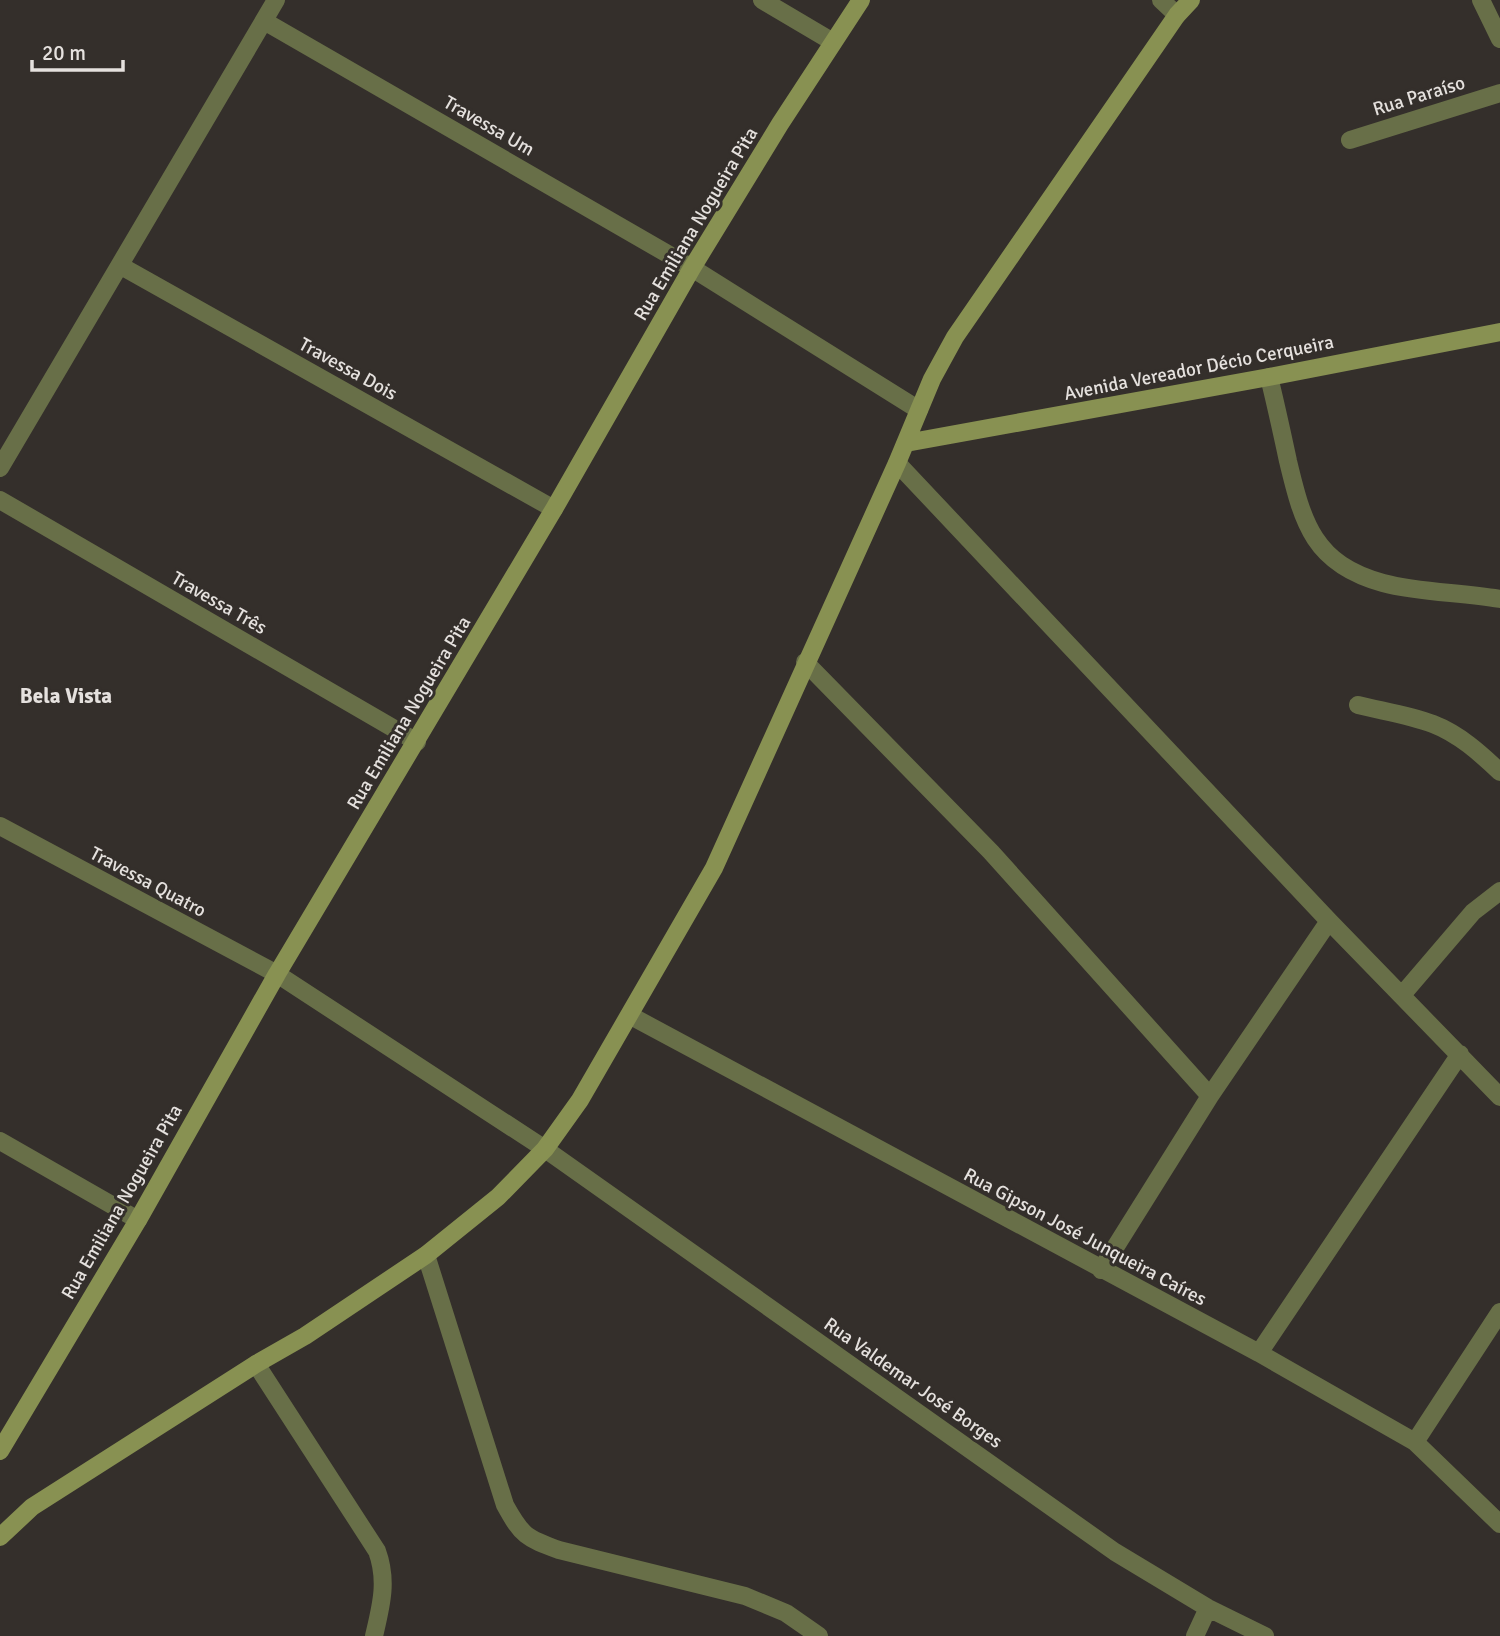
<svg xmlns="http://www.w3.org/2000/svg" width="1500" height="1636" font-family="Signika,sans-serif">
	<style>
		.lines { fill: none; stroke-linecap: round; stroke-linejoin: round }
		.street { stroke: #686f48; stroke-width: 18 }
		.secondary { stroke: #889152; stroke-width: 18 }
		.labels { text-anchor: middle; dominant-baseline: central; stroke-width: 6; stroke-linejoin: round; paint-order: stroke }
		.street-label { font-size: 19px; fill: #e5e1de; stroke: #342f2b }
		.neighbourhood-label { font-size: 21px; font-weight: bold; fill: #e5e1de; stroke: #342f2b }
	</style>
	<rect width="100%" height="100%" fill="#342f2b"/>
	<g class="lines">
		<path class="street" d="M762 0 833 42
			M1161 0 1177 15
			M1481 0 1500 39
			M264 21 692 268 919 410
			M1350 140 1500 93
			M121 266 554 509
			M1269 377C1276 405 1282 433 1288 461 1303 524 1314 564 1383 583 1420 593 1462 592 1500 599
			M897 463 1329 921 1500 1097
			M0 468 276 0
			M0 500 417 742
			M805 662 991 852 1210 1096
			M1358 705C1382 711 1409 715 1433 724 1459 734 1480 753 1500 772
			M0 826 277 974 545 1149 1115 1552 1208 1608 1265 1636
			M1402 995 1473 912 1500 891
			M631 1016 1259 1353 1415 1442 1500 1524
			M0 1141 138 1220
			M426 1255 505 1505C522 1536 526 1538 559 1550L745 1596 786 1613 819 1636
			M1101 1270 1210 1096 1329 921
			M1259 1353 1460 1054
			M256 1364 377 1551C388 1581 381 1606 374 1636
			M1415 1442 1500 1312
			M1195 1636 1208 1608"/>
		<path class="secondary" d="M906 443 1269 377 1500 332
			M0 1451 138 1220 277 974 554 509 692 268 780 124 861 0
			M0 1537 32 1507 256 1364 305 1336 426 1255 498 1197 545 1149 580 1100 714 868 897 463 932 379 955 337 1177 15 1191 0"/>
	</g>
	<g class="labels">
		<g class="street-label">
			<text transform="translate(1419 96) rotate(-17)">Rua Paraíso</text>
			<text transform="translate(489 126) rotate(30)">Travessa Um</text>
			<text transform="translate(696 224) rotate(-59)">Rua Emiliana Nogueira Pita</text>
			<text transform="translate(1199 368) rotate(-11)">Avenida Vereador Décio Cerqueira</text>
			<text transform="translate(348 369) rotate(29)">Travessa Dois</text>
			<text transform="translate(219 603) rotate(30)">Travessa Três</text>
			<text transform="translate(409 713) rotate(-59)">Rua Emiliana Nogueira Pita</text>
			<text transform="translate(148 882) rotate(28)">Travessa Quatro</text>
			<text transform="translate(122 1202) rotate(-60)">Rua Emiliana Nogueira Pita</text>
			<text transform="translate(1085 1237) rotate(28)">Rua Gipson José Junqueira Caíres</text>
			<text transform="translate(913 1383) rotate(35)">Rua Valdemar José Borges</text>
		</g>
		<g class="neighbourhood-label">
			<text x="66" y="696">Bela Vista</text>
		</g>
	</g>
	<path d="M32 60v10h91v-10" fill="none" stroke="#e5e1de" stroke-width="3.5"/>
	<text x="42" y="60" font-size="21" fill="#e5e1de" stroke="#342f2b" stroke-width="5" paint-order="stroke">20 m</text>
</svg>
